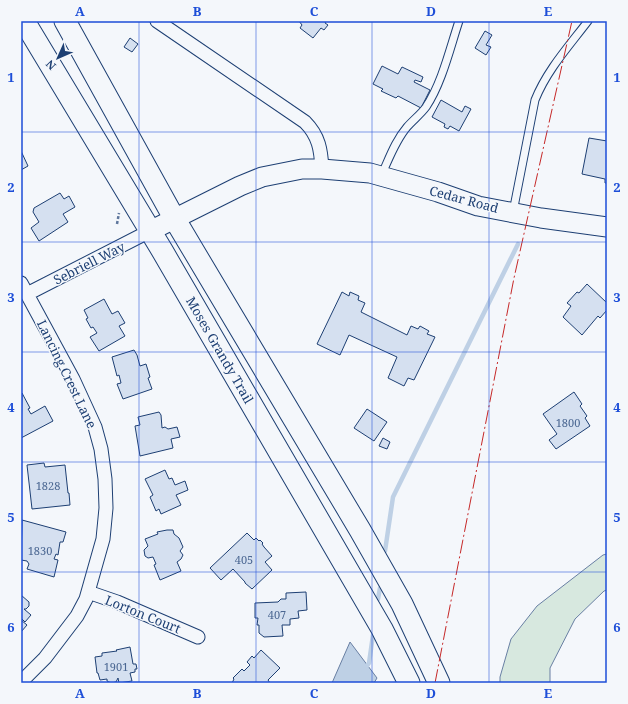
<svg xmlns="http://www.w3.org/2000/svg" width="628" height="704" font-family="'Noto Serif',serif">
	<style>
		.green { fill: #d7e8df; stroke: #687fa3 }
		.water { fill: #bed0e5; stroke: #687fa3 }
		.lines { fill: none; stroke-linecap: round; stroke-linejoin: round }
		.stream { stroke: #bed0e5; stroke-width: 4.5 }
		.building { fill: #d5e0f0; stroke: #1d3f73 }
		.lane-casing { stroke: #1d3f73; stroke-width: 9 }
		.street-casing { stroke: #1d3f73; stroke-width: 15 }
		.secondary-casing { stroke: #1d3f73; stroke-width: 21 }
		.primary-casing { stroke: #1d3f73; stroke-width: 23 }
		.path { stroke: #5e769c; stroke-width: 2.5; stroke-dasharray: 3 2; stroke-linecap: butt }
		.lane { stroke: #f4f7fb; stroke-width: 7 }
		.street { stroke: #f4f7fb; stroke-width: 13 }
		.secondary { stroke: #f4f7fb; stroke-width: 19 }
		.primary { stroke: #f4f7fb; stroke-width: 21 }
		.power { stroke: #c62828; stroke-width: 1; stroke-dasharray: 14 3 2 3; stroke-linecap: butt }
		.grid { fill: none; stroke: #1d4ed8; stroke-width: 1; stroke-opacity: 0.55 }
		.labels { text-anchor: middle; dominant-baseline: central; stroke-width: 3; stroke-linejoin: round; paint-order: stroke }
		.number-label { font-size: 11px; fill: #4b6792 }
		.street-label { font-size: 13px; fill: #1d3f73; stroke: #f4f7fb }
		.neatline { fill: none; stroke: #1d4ed8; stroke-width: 1.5 }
		.grid-label { font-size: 13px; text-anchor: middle; font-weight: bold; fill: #1d4ed8 }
	</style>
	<rect width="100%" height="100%" fill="#f4f7fb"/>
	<path class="green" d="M607 554V590L604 591 575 619 550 668V683H500V677L511 639 537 606 603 555Z"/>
	<path class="water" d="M350 642 377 678 374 683H332Z"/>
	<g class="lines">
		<path class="stream" d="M385 551 393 497 518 244
			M378 599 380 588
			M364 670 369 663 373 635"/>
	</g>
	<path class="building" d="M299 21H326L325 23 328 25 324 30 321 28 313 38 300 28 302 25Z
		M485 31 492 35 486 45 491 47 486 55 475 48Z
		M130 38 138 44 132 52 124 47Z
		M382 66 398 74 402 67 423 77 421 82 415 80 414 82 430 90 421 108 398 96 396 98 381 91 383 89 373 84Z
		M441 100 462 112 465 106 471 109 459 131 450 126 448 129 444 127 445 124 432 117Z
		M589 138 607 141V183H605V179L582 174Z
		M21 151 28 166 21 170Z
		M60 193 64 199 69 196 75 207 63 214 68 222 39 241 31 228 39 222 33 212 34 208Z
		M587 284 607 303V310L600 318 598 316 582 335 563 317 571 306 567 303 577 292 579 293Z
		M342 292 349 296 350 292 359 296 358 300 365 303 361 312 407 335 411 326 418 329 420 326 429 331 427 334 435 337 414 380 408 378 404 386 388 378 397 357 349 335 340 355 317 344Z
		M104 299 112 314 118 311 125 323 119 326 125 336 99 351 90 337 97 333 93 327 91 328 86 319 88 318 84 310Z
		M134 350 137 355 140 366 146 364 150 377 148 378 152 389 123 399 117 384 121 383 119 375 117 376 112 357Z
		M574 392 582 404 580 406 587 416 585 418 590 426 556 449 549 440 557 434 543 414Z
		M22 393 30 408 28 409 31 414 45 406 53 421 21 438Z
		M367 409 387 422 374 441 354 428Z
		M159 412 161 415 162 428 165 427 168 429 177 427 180 437 171 439 173 448 140 456 135 426 140 425 138 417Z
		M383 438 390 442 387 449 379 446Z
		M44 463 45 467 65 465 68 493H69L70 505 32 509 27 465Z
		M165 470 169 479 172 478 175 485 185 481 188 490 176 495 181 505 161 514 159 509 156 511 150 497 153 495 145 479Z
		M22 520 66 532 63 542H60L58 555 56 554 54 559 58 560 54 577 27 569 29 564 27 561 21 560Z
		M167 530H173L174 534 179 538 183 547 180 551 183 555 181 559 177 562 181 571 160 580 154 565 156 564 153 557 148 558 145 556 144 550 148 546 145 539 158 534 157 532Z
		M247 533 254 540 256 538 259 541 260 540 263 543 262 544 264 547 272 556 265 562 272 570 252 589 245 583V582L233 569 221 580 210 568Z
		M306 592 307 610 298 611 299 618 290 619V625H282L283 636 264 637 259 633V625H257L258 618H255V603L278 602 281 599H286V593Z
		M21 595 29 602V606L26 609H24L31 615 25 622 21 618Z
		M21 620 27 625 21 632Z
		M130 647 133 664H136L137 669H135V672L130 673 132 681 119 683 118 678 116 682 111 683 107 681V679L100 680 98 673H97L95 657 102 656V653L117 651 116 650Z
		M261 650 280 668 268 680 270 683H232L234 679 233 678 242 669 244 671 250 665 247 662 252 656 254 658Z"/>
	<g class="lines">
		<defs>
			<path id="lane" d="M381 176C389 159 395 141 407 127 413 120 421 114 426 107 442 83 450 48 459 21
				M513 212 535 100C547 70 569 46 588 21"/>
			<path id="street" d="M157 21 305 122C319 136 321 150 322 169
				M21 283 73 379 95 427 101 449 105 479 106 508 103 539 86 599 77 616 45 658 21 682
				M27 294 150 231
				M88 592 117 602 198 637"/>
			<path id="secondary" d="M150 231 240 186 262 177 302 169H322L370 173 438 192 478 206 541 218 607 227"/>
			<path id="primary" d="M24 21 163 252 382 629 409 683
				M65 21 174 218 360 530 402 604 439 683"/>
		</defs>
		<use href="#lane" class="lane-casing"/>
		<use href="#street" class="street-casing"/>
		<use href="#secondary" class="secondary-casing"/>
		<use href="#primary" class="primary-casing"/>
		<path class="path" d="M117 224 119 213"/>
		<use href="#lane" class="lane"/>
		<use href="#street" class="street"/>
		<use href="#secondary" class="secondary"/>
		<use href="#primary" class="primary"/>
		<path class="power" d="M435 683 514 278 572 21"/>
	</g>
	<path class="grid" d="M139 21V683M256 21V683M372 21V683M489 21V683M21 132H607M21 242H607M21 352H607M21 462H607M21 572H607"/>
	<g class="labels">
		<g class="number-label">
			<text x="568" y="422">1800</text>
			<text x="48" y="485">1828</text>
			<text x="40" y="550">1830</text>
			<text x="244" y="559">405</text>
			<text x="277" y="614">407</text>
			<text x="116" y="666">1901</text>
		</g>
		<g class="street-label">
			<text transform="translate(464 199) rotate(15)">Cedar Road</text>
			<text transform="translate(89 263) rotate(-27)">Sebriell Way</text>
			<text transform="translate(220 350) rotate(60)">Moses Grandy Trail</text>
			<text transform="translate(67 374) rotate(64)">Lancing Crest Lane</text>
			<text transform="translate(143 614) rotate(22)">Lorton Court</text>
		</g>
	</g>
	<rect width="628" height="704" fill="none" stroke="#f4f7fb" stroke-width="44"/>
	<g transform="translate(58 58) rotate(225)" stroke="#f4f7fb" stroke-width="3" paint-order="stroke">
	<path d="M0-3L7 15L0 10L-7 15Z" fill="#1d3f73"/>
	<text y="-6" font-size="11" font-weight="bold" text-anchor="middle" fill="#1d3f73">N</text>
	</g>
	<rect x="22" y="22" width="584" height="660" class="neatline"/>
	<g class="grid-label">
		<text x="80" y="16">A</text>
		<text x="197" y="16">B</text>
		<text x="314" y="16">C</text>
		<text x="431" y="16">D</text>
		<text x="548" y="16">E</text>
		<text x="11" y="82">1</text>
		<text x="617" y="82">1</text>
		<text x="11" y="192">2</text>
		<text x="617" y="192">2</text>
		<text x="11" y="302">3</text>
		<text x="617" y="302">3</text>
		<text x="11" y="412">4</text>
		<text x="617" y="412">4</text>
		<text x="11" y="522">5</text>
		<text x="617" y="522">5</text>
		<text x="11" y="632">6</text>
		<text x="617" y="632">6</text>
		<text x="80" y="698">A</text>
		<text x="197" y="698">B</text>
		<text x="314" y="698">C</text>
		<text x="431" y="698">D</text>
		<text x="548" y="698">E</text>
	</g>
</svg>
